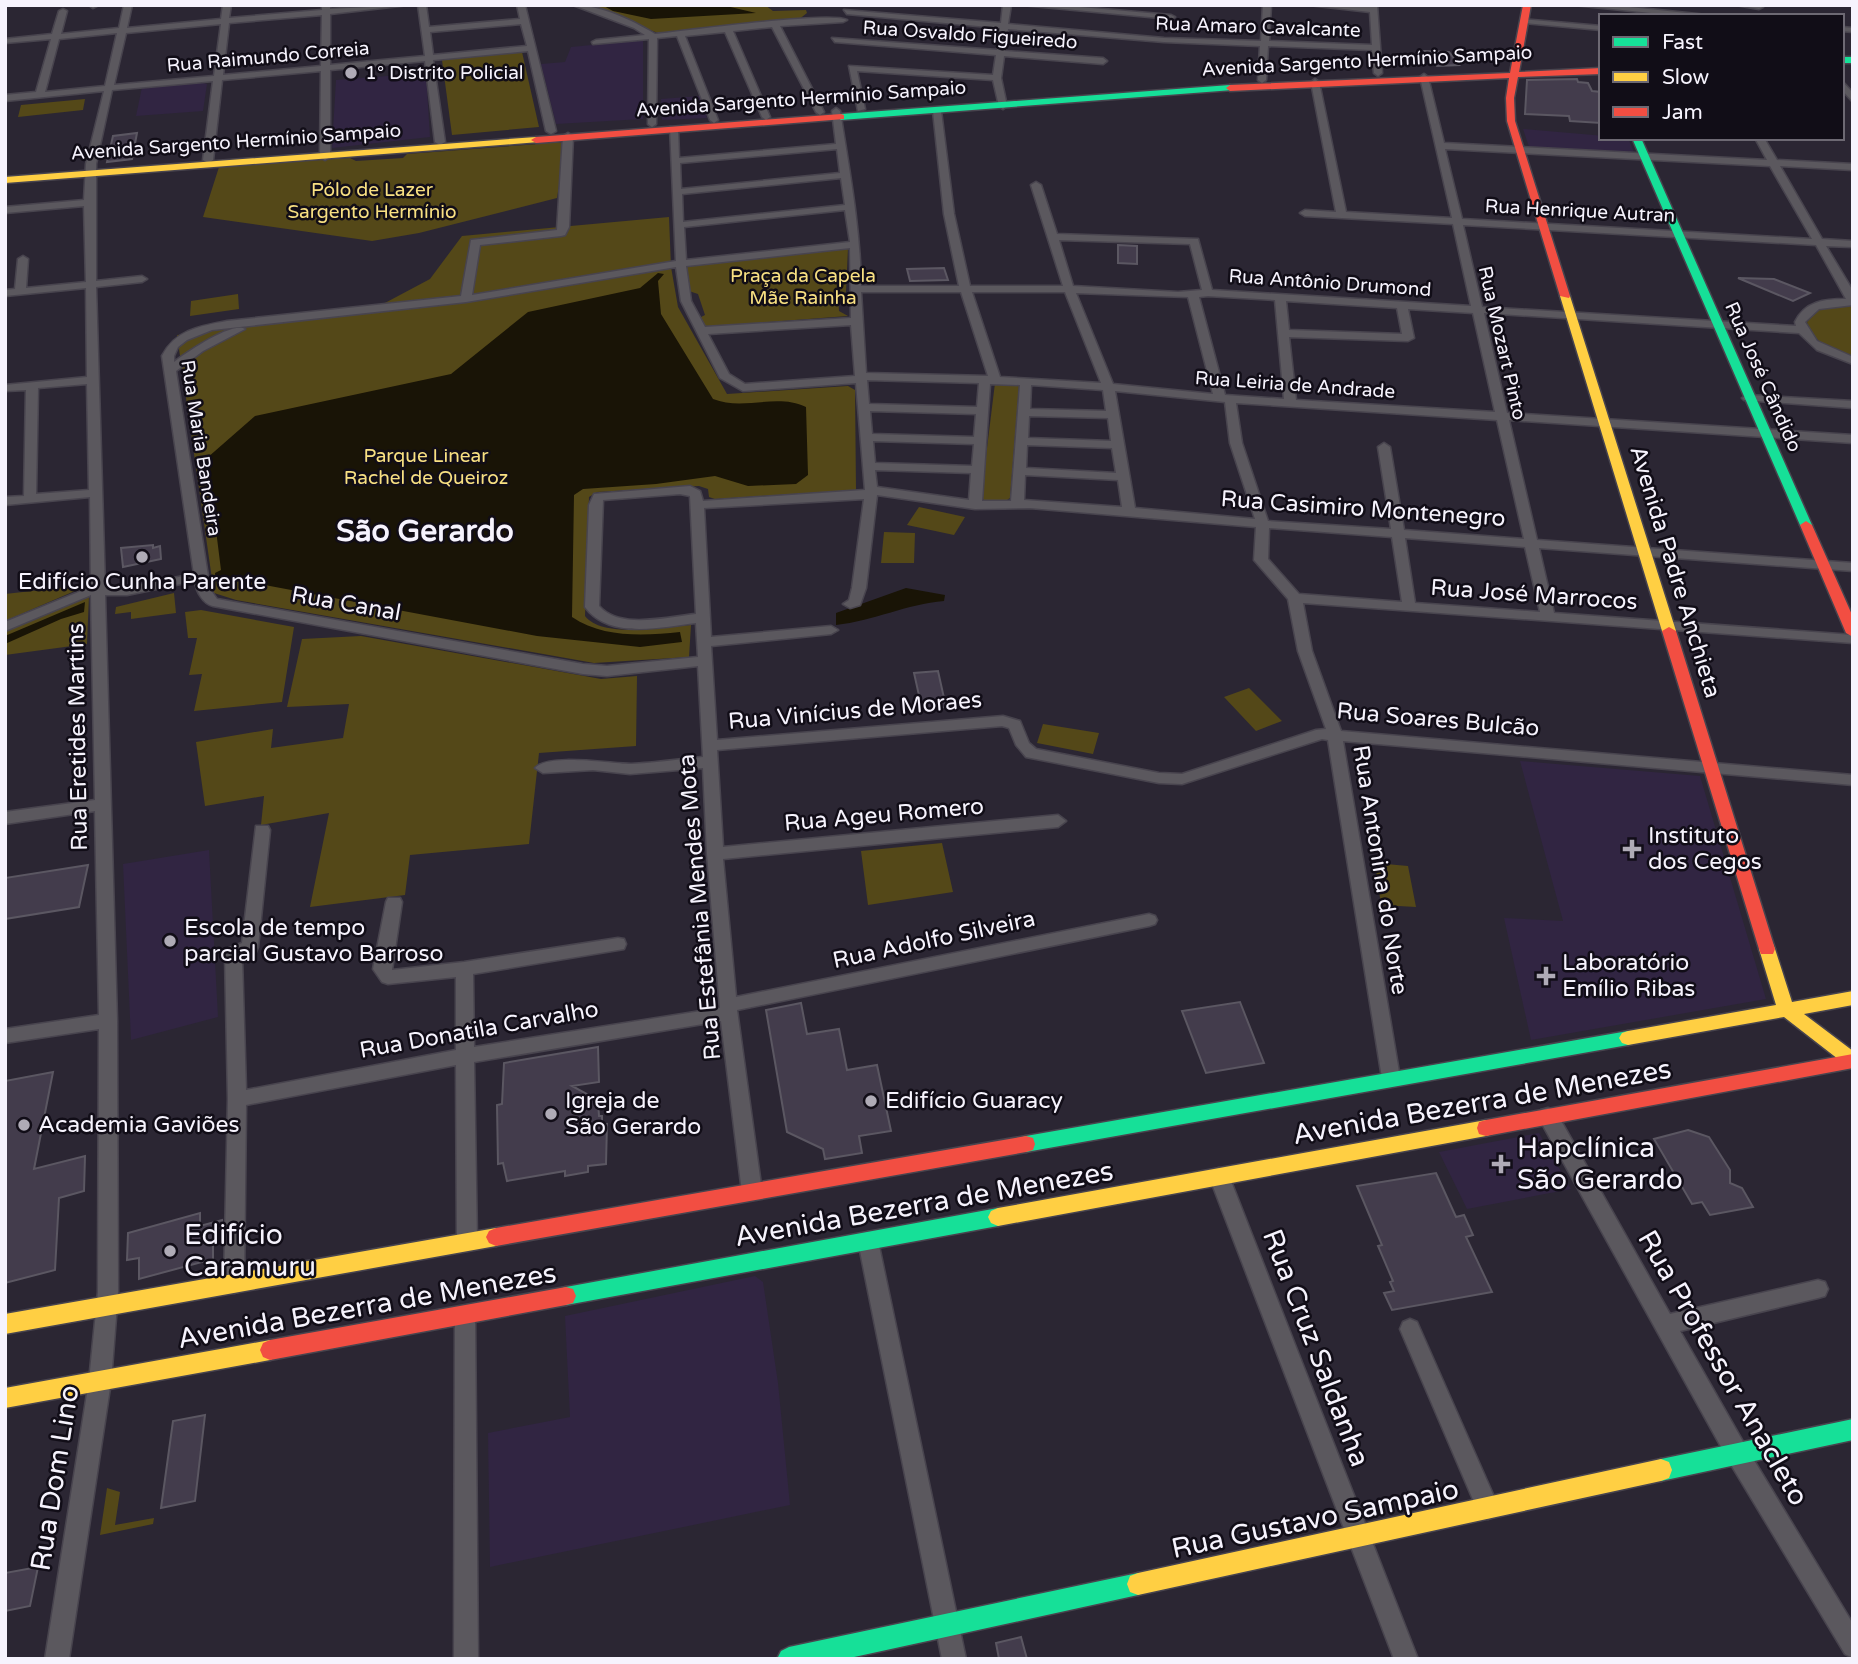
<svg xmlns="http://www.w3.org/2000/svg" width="1858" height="1664" font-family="'Varela Round',sans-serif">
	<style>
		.built { fill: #312542 }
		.green { fill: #544818 }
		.water { fill: #191406 }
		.building { fill: #433c4c; stroke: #5b5762; stroke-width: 2 }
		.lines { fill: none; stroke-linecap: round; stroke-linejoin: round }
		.street-casing { stroke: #48444e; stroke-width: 3 }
		.fast-casing { stroke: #48444e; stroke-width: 3 }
		.slow-casing { stroke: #48444e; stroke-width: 3 }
		.jam-casing { stroke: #48444e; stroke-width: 3 }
		.street { fill: #5b585e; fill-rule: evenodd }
		.fast { fill: #16e098; fill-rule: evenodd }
		.slow { fill: #ffcf43; fill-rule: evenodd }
		.jam { fill: #f24e42; fill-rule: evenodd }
		.poi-dot { fill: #afabb6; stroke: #110d17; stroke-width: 2.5 }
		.labels { text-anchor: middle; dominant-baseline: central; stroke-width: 5; stroke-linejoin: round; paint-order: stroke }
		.far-street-label { font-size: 19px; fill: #f6f3fd; stroke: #110d17 }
		.far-poi-label { font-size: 19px; fill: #f6f3fd; stroke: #110d17; text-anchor: start }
		.far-park-label { font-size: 19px; fill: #f8e082; stroke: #110d17 }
		.street-label { font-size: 23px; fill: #f6f3fd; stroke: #110d17 }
		.poi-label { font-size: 23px; fill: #f6f3fd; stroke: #110d17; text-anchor: start }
		.near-street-label { font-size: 28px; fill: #f6f3fd; stroke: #110d17 }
		.near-poi-label { font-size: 28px; fill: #f6f3fd; stroke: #110d17; text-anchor: start }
		.district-label { font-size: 30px; font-weight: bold; fill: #f6f3fd; stroke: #110d17 }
	</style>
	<rect width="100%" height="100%" fill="#2b2633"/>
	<path class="built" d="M643 40V119L556 124 541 64 565 62 571 47Z
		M426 73 430 137 332 148 336 80Z
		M199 82 207 84 203 111 136 116 142 87Z
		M700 96 707 118 662 120 661 99Z
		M1523 129 1628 138 1634 152 1529 147Z
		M1520 761 1700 776 1766 999 1531 1040 1504 918 1563 921Z
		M209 850 218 1017 131 1040 123 864Z
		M1539 1133 1571 1189 1467 1209 1439 1152Z
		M755 1276 763 1282 778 1383 790 1505 490 1567 488 1433 570 1417 565 1316Z"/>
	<path class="green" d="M583 5H765L773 11 806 10 807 13 798 20 658 33Z
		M522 52 539 127 452 135 442 60Z
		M85 99 83 110 18 117 21 105Z
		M541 141 566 143 557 198 419 233 372 241 203 217 219 167 350 158 356 161 403 158 407 154 539 144Z
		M669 217 671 267 678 307 727 394 848 386 855 390 856 490 715 499 709 497 708 489 699 486 597 492 589 497 585 616C603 639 664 627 691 625L689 657 594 663 236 600 214 593 177 335 368 312 430 279 462 236Z
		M848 248 846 292 838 297 839 311 848 316 704 327 699 318 705 315 698 294 689 291 685 269 688 266Z
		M238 294 239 309 190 316 191 301Z
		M1853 305V358C1833 349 1813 344 1807 322L1819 309Z
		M995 383 1019 386 1010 498 1004 502 985 501 981 497Z
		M919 507 965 517 954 535 907 525Z
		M884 532 915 533 914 563H881Z
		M85 585 84 587 5 621V594Z
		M174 593 176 613 131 619V612L115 614 116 607Z
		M89 596 87 644 5 655V631Z
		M201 610 294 627 282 702 194 711 202 674 189 675 197 638H188L185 612Z
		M361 636 601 679 637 676 636 746 539 753 529 844 410 855 405 895 310 907 329 813 261 825 264 796 205 806 196 742 273 729 271 748 343 738 349 704 287 707 302 639Z
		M1249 688 1282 721 1256 731 1224 697Z
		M1043 724 1099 733 1093 754 1037 743Z
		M942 843 953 892 868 905 861 851Z
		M1375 863 1408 866 1416 907 1381 905Z
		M107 1488 120 1492 115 1525 154 1518 153 1524 100 1535Z"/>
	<path class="water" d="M602 5H722L756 13 651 19 613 11Z
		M658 273 664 274 658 281 661 314 713 399C743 411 777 393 806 407L808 475 796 484 748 486 715 476 656 484 583 489 574 495 572 617C603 638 644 636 680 632L682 642 640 647 537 636 244 581H216L215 573 221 570 207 458 255 416 451 374 528 312 640 288Z
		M906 588 945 595 944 601C907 604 873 621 836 625V613Z
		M85 602 84 612 61 619 5 644V636Z"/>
	<path class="building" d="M1425 51 1449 52 1459 65 1437 66Z
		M1577 79 1578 82 1588 83 1592 91 1601 92V123L1570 121 1569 116 1525 114 1527 80Z
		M137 133 132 159 107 162 113 136Z
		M1118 245 1137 246V264L1118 263Z
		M944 268 948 280 910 281 907 269Z
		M1738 278 1774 279 1810 293 1793 301Z
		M153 545V548L160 546 161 559 123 567 121 548Z
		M938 671 946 707 922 709 914 673Z
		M88 865 79 907 5 919V878Z
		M1240 1002 1264 1063 1206 1073 1182 1011Z
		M801 1003 807 1034 839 1029 847 1070 877 1065 891 1131 859 1136 862 1153 825 1159 823 1149 787 1132 766 1010Z
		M598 1047 599 1082 572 1086 598 1100 599 1116H602V1125L607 1124 606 1164 588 1166V1172L565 1176V1171L507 1181 503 1163 498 1164 497 1105 502 1104 504 1063Z
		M53 1072 34 1169 85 1156 84 1191 59 1198 55 1270 5 1283V1081Z
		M1688 1130 1709 1137 1730 1170V1183L1742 1188 1753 1207 1710 1215 1702 1202 1692 1204 1654 1139Z
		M1436 1173 1456 1217 1464 1215 1473 1235 1466 1237 1492 1292 1392 1310 1384 1293 1394 1291 1390 1282 1393 1281 1378 1246 1382 1245 1357 1186Z
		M200 1213V1226L222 1220V1235L213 1238V1259L139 1279V1258L127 1260 128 1233Z
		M205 1415 195 1501 161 1508 173 1421Z
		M38 1567 30 1606 5 1611V1573Z
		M1021 1637 1027 1659H999L996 1643Z"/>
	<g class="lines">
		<defs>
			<path id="street" d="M89 5H97V6L93 8Z
				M124 5H132L127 28 221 19 223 5H231L229 18 322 10V5H330V9L408 5 330 14V65L425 56 418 5H426L429 27 520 19 517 5H525L556 131 551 134 546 131 528 51 433 60 445 142 440 145 435 142 425 61 330 70V157L325 160 320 157 321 71 222 80 213 160 208 163 203 160 213 81 112 90 96 164V281L142 276 147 279 142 282 96 287 105 587H127L194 574 162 356C175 330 200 326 227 321L461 296 471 240 557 230 563 136 568 133 573 136 569 227 565 235 561 236 480 245 472 295 676 261 670 127 678 129 679 158 836 144 832 111 836 108 840 111C849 169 860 226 861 286H959L944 214 933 111 937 108 941 111 954 214 970 286H1063L1031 185 1036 182 1041 185 1057 234 1198 239 1212 290 1471 306 1453 224 1305 216 1300 213 1305 210 1336 212 1311 82 1315 79 1319 82 1346 212 1452 218 1420 77 1424 74 1428 77 1444 143 1767 160 1755 138H1764L1777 160 1853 164V170L1780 166 1822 239 1853 241V247L1826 246 1853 291V305L1819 309 1805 322 1817 341 1853 357V364L1817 350 1799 333 1484 313 1507 413 1853 435V443L1509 420 1537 540 1853 563V571L1539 548 1554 613 1853 635V643L1303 603 1312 651 1341 731 1853 775V785L1343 741 1400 1078 1397 1083 1391 1085 1385 1083 1382 1078 1328 740 1322 739 1182 784 1159 783 1026 757 1016 745 1009 728 1002 726 717 750 723 847 1058 815 1066 821 1058 827 723 859 736 997 1149 914 1155 916 1157 920 1155 924 1149 926 737 1010 762 1192 759 1198 752 1200 745 1198 742 1192 721 1021 474 1062 477 1242 474 1248 467 1251 460 1248 457 1242 456 1065 246 1105 244 1284 241 1291 234 1293 227 1291 224 1284 228 1099 225 954 227 949 242 943 256 826H268L270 830 258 947 256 952 242 958 246 1090 456 1050V977L388 984 382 982 373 969 386 902 388 898H400L402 902 392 970 464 962 618 938 624 939 626 944 624 949 618 950 473 974 474 1047 720 1008 707 854 703 768 630 774 593 770 543 773 535 768C548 753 612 764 631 764 655 763 679 759 703 757L698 666 607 676 583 674 213 606C203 604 196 591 195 581L127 595H105L117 1021 118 1292 111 1381 69 1659H45L89 1381 98 1292 99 1029 5 1043V1029L99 1015 95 811 5 824V812L95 800 91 595 5 631V622L91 587 90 497 5 505V497L24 496 26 390 5 391V385L87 377 86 288 5 296V290L15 289 18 259 23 256 28 259 26 288 86 282 84 206 5 213V207L84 200 86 164 104 91 5 101V95L36 92 51 39 5 43V39L52 34 59 11 63 9 67 11 61 34 119 28ZM322 15 321 66 223 75 229 23ZM221 24 214 76 114 85 126 33ZM521 24 527 46 433 55 430 32ZM117 33 105 86 45 92 59 39ZM837 149 840 173 681 189 680 163ZM1445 149 1770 166 1812 239 1462 219ZM841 178 845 205 683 222 682 194ZM845 210 850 242 686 260 684 227ZM1463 225 1816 245 1846 299C1825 299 1805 301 1795 322L1796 326 1482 307ZM1059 240 1190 244 1202 290 1178 292 1073 286ZM850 248 851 318 705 327 691 301 686 266ZM676 267 681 301 720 378 743 391 856 383 865 490 703 501 700 491 690 486 594 494 589 505 585 607C610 640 661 627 696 623L698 657 607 666 583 664 217 599 210 589 176 371 203 351 245 329C233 321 187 352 174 362V356L178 347 187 340 212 330 466 302ZM861 292H961L988 376 866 373ZM972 292H1065L1101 383 1000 377ZM1076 293 1188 297 1213 394 1113 384ZM1208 296 1275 300 1284 399 1225 395 1199 297ZM1286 301 1397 308 1402 334 1289 330ZM1408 309 1473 313 1495 412 1296 400 1289 337 1408 341 1414 338ZM851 325 855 376 745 384 729 374 708 334ZM867 380 979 383 977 407 869 404ZM87 384 89 490 36 494 38 388ZM990 384 1020 385 1011 501H982ZM1031 385 1103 390 1106 411 1030 409ZM1115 391 1225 402 1230 443 1255 519 1135 508ZM1236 403 1497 420 1524 539 1404 530 1390 447 1384 443 1378 447 1391 529 1268 521 1242 443ZM870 411 976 414 974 437 872 434ZM1029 416 1108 418 1111 441 1028 438ZM873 441 974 444 972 466 875 463ZM1027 445 1112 448 1116 473 1026 468ZM875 470 971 473 969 500 877 487ZM1025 475 1118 480 1122 507 1024 500ZM680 494 690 496 696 614C667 617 620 630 599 606L603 500ZM877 495 975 509 1030 508 1256 527 1254 560 1288 599 1298 651 1326 729 1316 730 1182 774 1159 773 1036 749 1029 743 1020 721 1003 716 717 740 711 646 831 634 838 630 831 626 711 637 704 508 864 499 852 588 849 600 843 604 850 608 860 605 866 588ZM1269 528 1392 537 1402 602 1299 594 1268 559ZM1405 538 1525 547 1540 612 1415 603Z
				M573 5C600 5 632 20 655 34 685 31 830 11 847 20L843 22 780 26 824 112 820 115 816 112 772 27 733 31 770 117 766 120 762 117 725 32 685 36 718 120 714 123 710 120 677 36 657 38 656 124 652 127 648 124 649 39 593 44 592 42 596 40 645 35 634 28Z
				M1003 5H1011L1008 24 1164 38 1261 41 1263 5H1271L1269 41 1372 45 1370 12 1309 5 1369 7V5H1377L1382 73 1378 76 1374 73 1372 50 1268 46 1266 80 1262 83 1258 80 1260 46 1164 42 1008 29 1005 51 1103 58 1107 61 1103 64 1004 56 1001 78 1007 106 1003 109 999 106 993 80 857 71 865 109 858 111 849 66 993 75 996 55 835 42 832 38 997 50 1000 28 847 14 844 10 1001 23Z
				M1022 5H1057L1171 15 1175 17 1171 19Z
				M1574 5H1610L1716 16H1680Z
				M1736 5H1761L1763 7 1759 9Z
				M1521 19 1601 26V30L1524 23Z
				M1842 27 1853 28V32L1842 31Z
				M1842 81 1853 93V102L1842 90Z
				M1748 395 1853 401V408L1744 400 1742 398Z
				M1548 1108 1555 1110 1670 1314 1818 1280 1825 1282 1828 1289 1825 1296 1818 1298 1680 1331 1746 1447 1853 1624V1658L1845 1654 1730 1463 1541 1122 1539 1116 1541 1110Z
				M1219 1168 1226 1170 1229 1176 1418 1659H1394L1209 1176 1212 1170Z
				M868 1232 875 1235 878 1241 966 1659H942L858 1241 861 1235Z
				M465 1306 472 1308 475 1315 478 1659H454L455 1315 458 1308Z
				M1410 1319 1417 1322 1499 1508 1496 1516 1488 1519 1480 1516 1400 1329 1403 1322Z"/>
			<path id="fast" d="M1842 57H1853V63H1842Z
				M1230 85 1234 88 1233 90 841 120 837 117 841 114Z
				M1632 138H1641L1812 525 1811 528 1806 529 1800 525Z
				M1628 1031 1634 1033 1637 1038 1634 1043 1628 1045 1026 1152 1019 1150 1017 1144 1019 1138 1026 1136Z
				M998 1208 1005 1211 1008 1217 1005 1223 998 1226 566 1305 559 1303 556 1296 559 1289 566 1287Z
				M1853 1419V1440L1661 1481 1653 1478 1650 1470 1653 1462 1661 1459Z
				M1138 1573 1146 1576 1149 1584 1146 1592 1138 1595 845 1659H777L781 1651 789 1647Z"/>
			<path id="slow" d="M536 137 541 140 539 142 5 183V177Z
				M1565 293 1570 296 1676 631 1674 634H1664L1662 631 1560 296Z
				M1767 943 1773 944 1775 949 1792 1002 1853 991V1005L1804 1014 1853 1051V1068L1847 1066 1784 1017 1628 1045 1622 1043 1619 1038 1622 1033 1628 1031 1776 1005 1759 949 1761 944Z
				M1486 1120 1493 1122 1495 1128 1493 1134 1486 1136 998 1226 991 1223 988 1217 991 1211 998 1208Z
				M496 1228 503 1231 506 1237 503 1243 496 1246 5 1334V1314Z
				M270 1340 277 1343 280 1350 277 1357 270 1360 5 1408V1388Z
				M1661 1459 1669 1462 1672 1470 1669 1478 1661 1481 1138 1595 1130 1592 1127 1584 1130 1576 1138 1573Z"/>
			<path id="jam" d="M1523 5H1531L1519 72 1601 68V74L1518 77 1514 98 1515 121 1570 296 1569 298 1560 296 1507 121 1506 98 1509 78 1230 91 1226 88 1230 85 1510 73Z
				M841 114 844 115V119L536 143 531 140 536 137Z
				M1806 521 1812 525 1853 617V637L1846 633 1800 525Z
				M1669 627 1676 631 1775 949 1773 954H1761L1759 949 1662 631Z
				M1853 1054V1068L1486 1136 1479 1134 1477 1128 1479 1122 1486 1120Z
				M1026 1136 1033 1138 1035 1144 1033 1150 1026 1152 496 1246 489 1243 486 1237 489 1231 496 1228Z
				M566 1287 573 1289 576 1296 573 1303 566 1305 270 1360 263 1357 260 1350 263 1343 270 1340Z"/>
		</defs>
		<use href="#street" class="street-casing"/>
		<use href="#fast" class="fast-casing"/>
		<use href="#slow" class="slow-casing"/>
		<use href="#jam" class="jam-casing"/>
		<use href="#street" class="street"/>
		<use href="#fast" class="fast"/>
		<use href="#slow" class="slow"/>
		<use href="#jam" class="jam"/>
	</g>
	<g class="poi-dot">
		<circle cx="351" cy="73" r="7"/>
		<circle cx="142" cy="557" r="7"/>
		<path d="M1628.5 838.5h7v7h7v7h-7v7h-7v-7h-7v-7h7z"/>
		<circle cx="170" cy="941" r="7"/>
		<path d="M1542.5 965.5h7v7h7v7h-7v7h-7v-7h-7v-7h7z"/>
		<circle cx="871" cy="1101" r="7"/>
		<circle cx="551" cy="1114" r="7"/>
		<circle cx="24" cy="1125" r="7"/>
		<path d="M1497.5 1153.5h7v7h7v7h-7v7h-7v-7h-7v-7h7z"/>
		<circle cx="170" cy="1251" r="7"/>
	</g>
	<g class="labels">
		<g class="far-street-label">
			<text transform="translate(1258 27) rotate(2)">Rua Amaro Cavalcante</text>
			<text transform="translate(970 35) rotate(4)">Rua Osvaldo Figueiredo</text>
			<text transform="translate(268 57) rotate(-5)">Rua Raimundo Correia</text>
			<text transform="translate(1367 61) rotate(-3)">Avenida Sargento Hermínio Sampaio</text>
			<text transform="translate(801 99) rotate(-4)">Avenida Sargento Hermínio Sampaio</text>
			<text transform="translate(236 142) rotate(-4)">Avenida Sargento Hermínio Sampaio</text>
			<text transform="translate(1580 211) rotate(3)">Rua Henrique Autran</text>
			<text transform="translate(1330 283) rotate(4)">Rua Antônio Drumond</text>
			<text transform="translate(1502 343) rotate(77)">Rua Mozart Pinto</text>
			<text transform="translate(1763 377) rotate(66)">Rua José Cândido</text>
			<text transform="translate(1295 385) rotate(4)">Rua Leiria de Andrade</text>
			<text transform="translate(201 448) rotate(81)">Rua Maria Bandeira</text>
		</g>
		<g class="far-poi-label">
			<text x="365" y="73">1° Distrito Policial</text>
		</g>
		<g class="far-park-label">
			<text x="372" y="190">Pólo de Lazer<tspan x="372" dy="22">Sargento Hermínio</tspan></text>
			<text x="803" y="276">Praça da Capela<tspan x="803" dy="22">Mãe Rainha</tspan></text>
			<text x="426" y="456">Parque Linear<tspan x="426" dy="22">Rachel de Queiroz</tspan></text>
		</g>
		<g class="street-label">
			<text transform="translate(1363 509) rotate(4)">Rua Casimiro Montenegro</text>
			<text transform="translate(1675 572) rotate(73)">Avenida Padre Anchieta</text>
			<text transform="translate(1534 595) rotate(4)">Rua José Marrocos</text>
			<text transform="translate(346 604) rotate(10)">Rua Canal</text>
			<text transform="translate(855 711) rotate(-5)">Rua Vinícius de Moraes</text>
			<text transform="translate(1438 720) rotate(5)">Rua Soares Bulcão</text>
			<text transform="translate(78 737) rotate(-91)">Rua Eretides Martins</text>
			<text transform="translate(884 815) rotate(-5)">Rua Ageu Romero</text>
			<text transform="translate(1380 870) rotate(81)">Rua Antonina do Norte</text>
			<text transform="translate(700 907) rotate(-95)">Rua Estefânia Mendes Mota</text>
			<text transform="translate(934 940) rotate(-12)">Rua Adolfo Silveira</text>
			<text transform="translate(479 1030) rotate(-10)">Rua Donatila Carvalho</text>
		</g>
		<g class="poi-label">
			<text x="142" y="582" text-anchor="middle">Edifício Cunha Parente</text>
			<text x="1648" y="836">Instituto<tspan x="1648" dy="26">dos Cegos</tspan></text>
			<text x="184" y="928">Escola de tempo<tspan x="184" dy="26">parcial Gustavo Barroso</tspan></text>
			<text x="1562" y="963">Laboratório<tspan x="1562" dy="26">Emílio Ribas</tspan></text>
			<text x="565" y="1101">Igreja de<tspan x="565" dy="26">São Gerardo</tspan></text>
			<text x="885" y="1101">Edifício Guaracy</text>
			<text x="38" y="1125">Academia Gaviões</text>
		</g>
		<g class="near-street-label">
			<text transform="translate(1482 1102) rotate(-10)">Avenida Bezerra de Menezes</text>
			<text transform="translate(924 1204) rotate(-10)">Avenida Bezerra de Menezes</text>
			<text transform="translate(367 1306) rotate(-10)">Avenida Bezerra de Menezes</text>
			<text transform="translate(1316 1348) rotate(69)">Rua Cruz Saldanha</text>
			<text transform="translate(1723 1368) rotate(60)">Rua Professor Anacleto</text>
			<text transform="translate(55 1478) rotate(-81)">Rua Dom Lino</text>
			<text transform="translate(1315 1519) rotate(-12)">Rua Gustavo Sampaio</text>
		</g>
		<g class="near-poi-label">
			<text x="1517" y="1148">Hapclínica<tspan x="1517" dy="32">São Gerardo</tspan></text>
			<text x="184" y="1235">Edifício<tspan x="184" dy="32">Caramuru</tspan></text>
		</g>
		<g class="district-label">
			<text x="425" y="531">São Gerardo</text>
		</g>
	</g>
	<rect width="1858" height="1664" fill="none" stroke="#f6f3fd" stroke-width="14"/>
	<rect x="1599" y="14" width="245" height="126" fill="#110d17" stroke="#6d6973" stroke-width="2"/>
	<rect x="1613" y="37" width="35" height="10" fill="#16e098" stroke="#6d6973" stroke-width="2"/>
	<text x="1662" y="49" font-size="21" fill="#f6f3fd">Fast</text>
	<rect x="1613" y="72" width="35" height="10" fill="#ffcf43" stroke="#6d6973" stroke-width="2"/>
	<text x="1662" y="84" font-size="21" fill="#f6f3fd">Slow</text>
	<rect x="1613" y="107" width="35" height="10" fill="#f24e42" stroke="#6d6973" stroke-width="2"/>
	<text x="1662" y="119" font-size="21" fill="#f6f3fd">Jam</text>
</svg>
